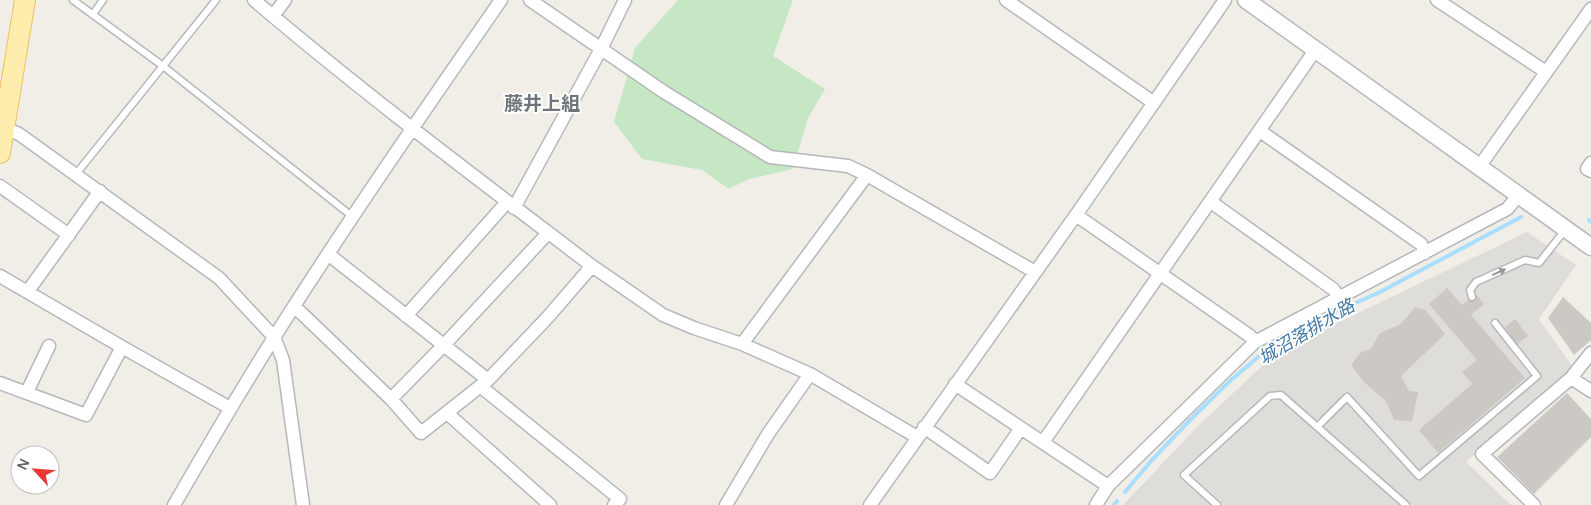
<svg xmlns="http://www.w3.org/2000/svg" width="1591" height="505" font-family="Manrope,'Noto Sans JP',sans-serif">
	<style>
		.industrial { fill: #dfddd9 }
		.green { fill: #c6e7c4 }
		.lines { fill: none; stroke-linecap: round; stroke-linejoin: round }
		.stream { stroke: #a9deff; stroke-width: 4 }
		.building { fill: #ccc9c4 }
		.service-casing { stroke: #b4b8bb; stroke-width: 9 }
		.minor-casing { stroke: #b4b8bb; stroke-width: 15 }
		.tertiary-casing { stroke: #b4b8bb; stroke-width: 19 }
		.primary-casing { stroke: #f1c15f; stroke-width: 22 }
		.service { stroke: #fff; stroke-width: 6 }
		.minor { stroke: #fff; stroke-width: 12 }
		.tertiary { stroke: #fff; stroke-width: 16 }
		.primary { stroke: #ffedae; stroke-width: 20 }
		.oneway { fill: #969a9c }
		.labels { text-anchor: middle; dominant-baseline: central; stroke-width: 4; stroke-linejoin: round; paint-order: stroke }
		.water-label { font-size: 18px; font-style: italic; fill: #417aa9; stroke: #fff }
		.quarter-label { font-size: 19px; font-weight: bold; fill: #6f7579; stroke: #fff }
	</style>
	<rect width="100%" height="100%" fill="#f0eee7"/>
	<path class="industrial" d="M1527 232 1576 265 1539 319 1573 367 1466 462 1511 505H1123L1198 426 1261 367 1296 344 1335 324Z"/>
	<path class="green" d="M678 0H793L773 56 825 89 808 118 793 169 749 179 729 189 702 170 642 159 614 122 635 48Z"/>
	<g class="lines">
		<path class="stream" d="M1589 220 1591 222
			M1125 492 1152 460 1190 420 1230 381 1264 352 1324 317 1380 292 1521 217
			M1114 505 1117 501"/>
	</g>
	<path class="building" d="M1447 288 1462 305 1476 294 1484 304 1471 315 1525 378 1438 453 1419 430 1472 384 1462 372 1477 360 1429 304Z
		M1563 297 1591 323V340L1574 355 1548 318Z
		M1415 307 1425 310 1445 334 1401 376 1409 391 1418 392 1412 421 1394 420 1386 401 1365 383 1351 365 1361 352 1370 350 1380 333 1401 324Z
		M1515 319 1528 336 1516 345 1503 329Z
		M1567 393 1591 419V437L1534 494 1497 457Z"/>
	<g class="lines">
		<defs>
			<path id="service" d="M73 0 163 66 353 217
				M93 14 103 0
				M76 174 216 0
				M1472 297 1470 290 1476 282 1525 260 1539 263 1565 230
				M1317 427 1347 397 1419 476 1537 376 1495 323
				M1217 505 1184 475 1270 396 1281 395 1406 505"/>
			<path id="minor" d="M254 0C363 93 478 179 592 266
				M530 0 664 92 770 157 848 166 867 175 1035 272
				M1006 0 1154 103
				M1437 0 1546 72
				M273 16 285 0
				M5 128 19 134 219 278 274 337 283 360 303 505
				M1260 131 1421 244 1425 253
				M1591 163 1587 169 1591 171
				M1479 167 1591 9
				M0 186 69 235
				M1211 202 1333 289 1339 297
				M514 208 601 49 625 0
				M1076 215 1250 336 1255 342
				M328 254 488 380 547 318 592 266 663 315 694 328 742 344 810 374 917 437
				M0 276 122 347 86 415 0 383
				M28 291 100 191
				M294 306 391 399
				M406 316 507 202
				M742 344 867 175
				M122 347 230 408
				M1571 378 1591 391
				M488 380 421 433 391 399 444 345 548 233
				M955 384 1108 486
				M480 386 620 499 614 505
				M27 392 49 346
				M447 413 550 505
				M924 427 990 473 1021 428
				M1043 442 1316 49
				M174 505C207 448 240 391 275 336 347 222 424 111 501 0
				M726 505 768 434 810 374
				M870 505 1076 215 1225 0
				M1096 505 1108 486 1255 342 1507 209 1519 195
				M1534 505 1482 454 1571 378 1591 353"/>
			<path id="tertiary" d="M1246 0 1591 247"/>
			<path id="primary" d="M0 153 25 0"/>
		</defs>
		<use href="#service" class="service-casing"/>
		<use href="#minor" class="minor-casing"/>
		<use href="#tertiary" class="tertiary-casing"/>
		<use href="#primary" class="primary-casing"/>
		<use href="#service" class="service"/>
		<use href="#minor" class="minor"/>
		<use href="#tertiary" class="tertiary"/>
		<use href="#primary" class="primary"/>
	</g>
	<defs><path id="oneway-solid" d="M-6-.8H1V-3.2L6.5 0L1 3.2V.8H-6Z" transform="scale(1.25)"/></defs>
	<use class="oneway" href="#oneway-solid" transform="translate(1499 272) rotate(-24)"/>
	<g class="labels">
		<g class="water-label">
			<text transform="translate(1306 331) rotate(-31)">城沼落排水路</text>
		</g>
		<g class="quarter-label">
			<text x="542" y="103">藤井上組</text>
		</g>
	</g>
	<g transform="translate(35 470) rotate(296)"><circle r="24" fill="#ffffff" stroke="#bfc1c2"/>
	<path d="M0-4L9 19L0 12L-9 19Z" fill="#e93935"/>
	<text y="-8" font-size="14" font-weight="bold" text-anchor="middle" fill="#5e6367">N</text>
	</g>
</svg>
